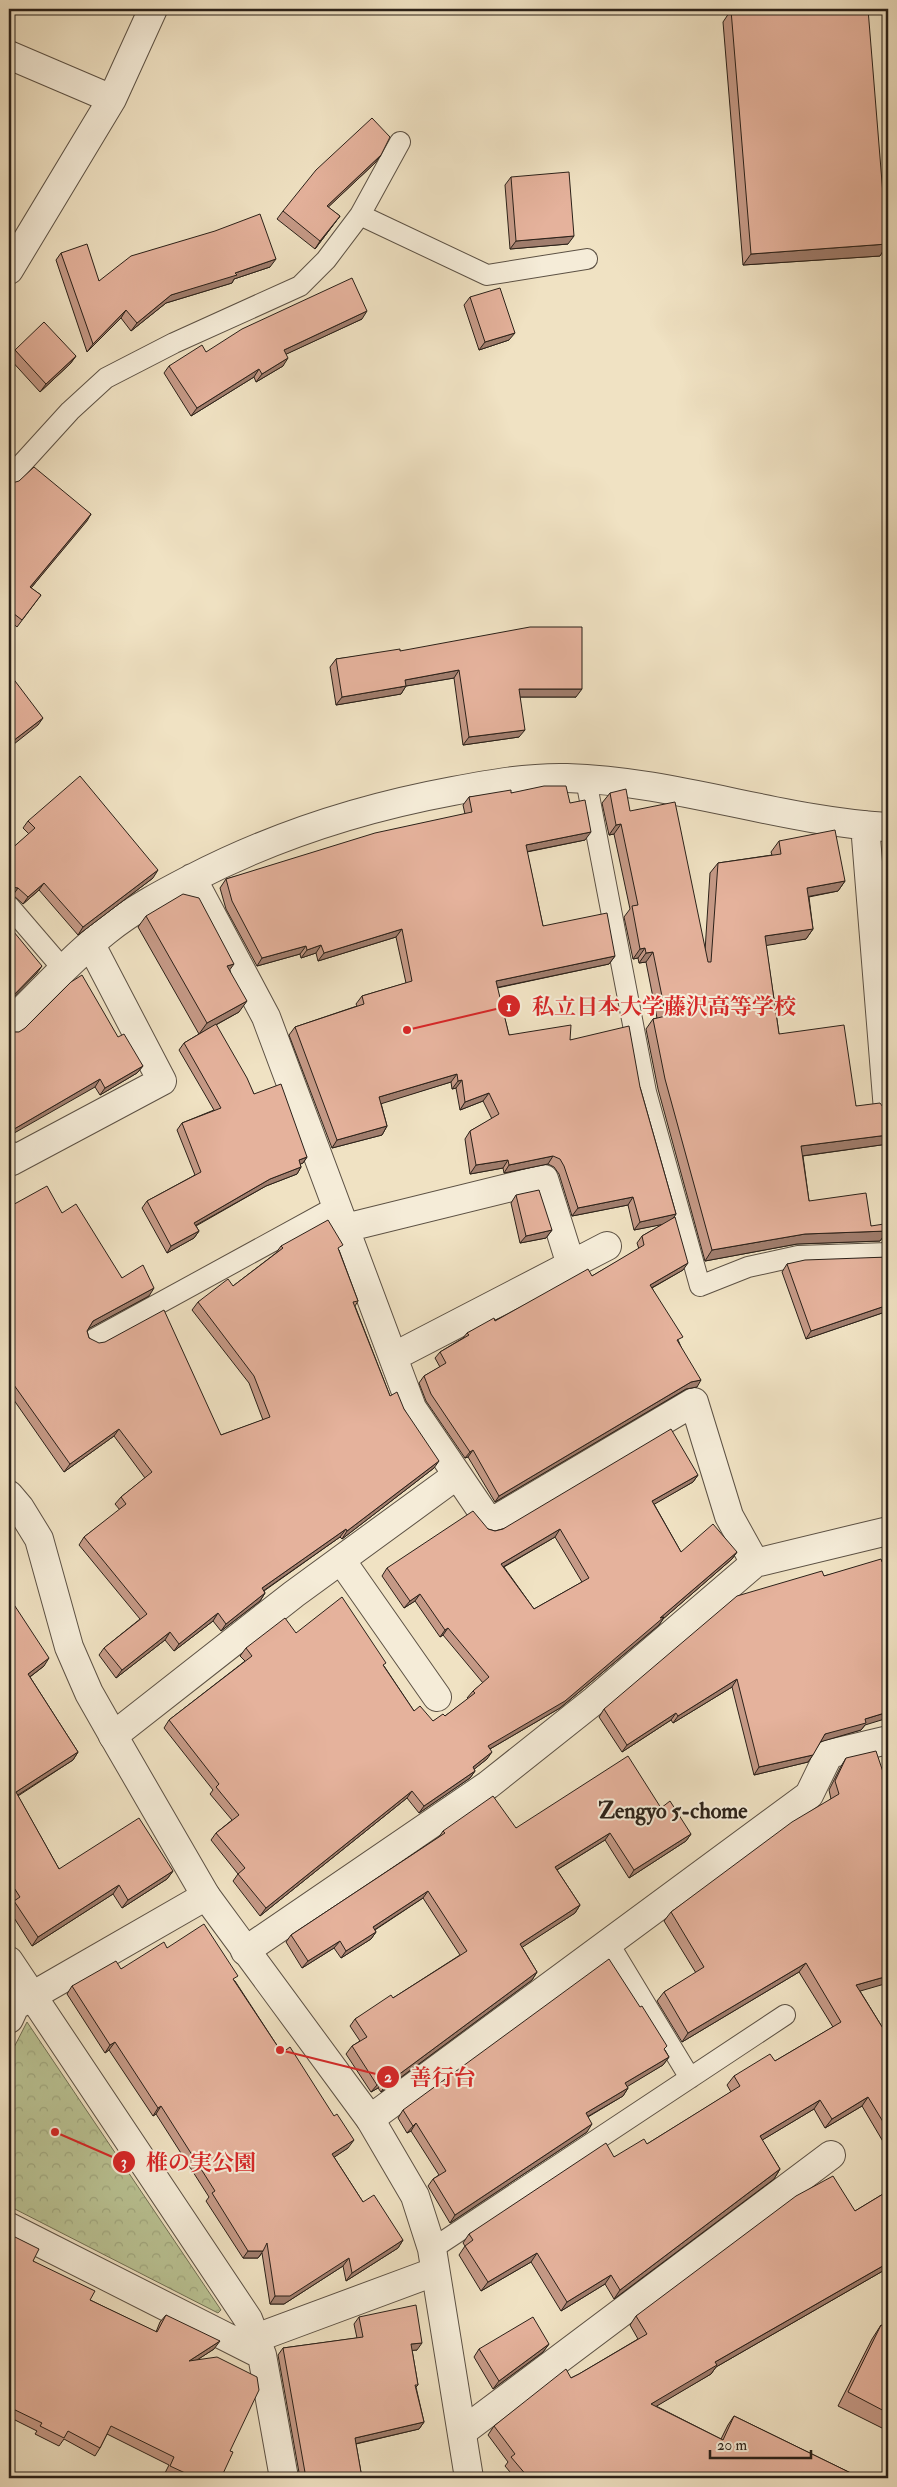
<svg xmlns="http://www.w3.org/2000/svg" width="897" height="2487" font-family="'IM FELL Double Pica','Noto Serif JP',serif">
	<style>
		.forest { fill: url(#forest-crowns); stroke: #727256 }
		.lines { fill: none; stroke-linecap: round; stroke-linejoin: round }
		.service-casing { stroke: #5c5144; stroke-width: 22 }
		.minor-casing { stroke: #5c5144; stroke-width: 30 }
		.tertiary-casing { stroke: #5c5144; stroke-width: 30 }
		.service { stroke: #f5ecd8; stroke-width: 20 }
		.minor { stroke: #f5ecd8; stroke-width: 28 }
		.tertiary { stroke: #f5ecd8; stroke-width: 28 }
		.wall { fill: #c59986; stroke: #2b2119; fill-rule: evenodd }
		.shaded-wall { fill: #a07d6d; stroke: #2b2119 }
		.building { fill: #e5b29c; stroke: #2b2119; fill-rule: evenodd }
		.labels { text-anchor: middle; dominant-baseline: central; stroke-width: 4; stroke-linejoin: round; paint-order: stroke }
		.neighbourhood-label { font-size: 22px; font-weight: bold; fill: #2b2119; stroke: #f5ecd8 }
		.leader { fill: none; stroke: #d62828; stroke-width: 2 }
		.callout-dot { fill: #d62828; stroke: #f5ecd8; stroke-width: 2 }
		.mark-label { font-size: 15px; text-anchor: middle; font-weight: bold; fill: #fff }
		.callout-label { font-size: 22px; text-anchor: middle; font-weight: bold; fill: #d62828; stroke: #f5ecd8; stroke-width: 4; stroke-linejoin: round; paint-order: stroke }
	</style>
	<defs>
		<pattern id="forest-crowns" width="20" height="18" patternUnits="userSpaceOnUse" patternTransform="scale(1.25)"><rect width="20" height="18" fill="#bac394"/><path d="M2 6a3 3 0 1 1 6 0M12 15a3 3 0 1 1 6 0" fill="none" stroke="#a0a77f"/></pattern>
	</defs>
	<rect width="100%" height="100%" fill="#f0e2c3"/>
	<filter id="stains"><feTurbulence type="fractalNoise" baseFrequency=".004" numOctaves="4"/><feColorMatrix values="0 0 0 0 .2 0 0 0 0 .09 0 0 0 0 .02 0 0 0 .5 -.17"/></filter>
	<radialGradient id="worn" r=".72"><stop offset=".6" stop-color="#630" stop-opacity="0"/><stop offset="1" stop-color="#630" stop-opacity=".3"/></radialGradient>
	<path class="forest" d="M27 2022 221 2310 218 2313 9 2206V2057Z"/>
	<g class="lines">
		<defs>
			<path id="service" d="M360 215 487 275 587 259
				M9 478 70 411 106 378 174 343 300 286 326 260 360 215 400 142
				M586 780 646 1092 700 1286 748 1267 798 1256 888 1253
				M9 906 64 970
				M94 1339 337 1206
				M609 1944 690 2078
				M432 2249 785 2015"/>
			<path id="minor" d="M9 55 112 99
				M9 270 112 99 153 9
				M865 825 888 1110
				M192 878 266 1017 412 1408 490 1523 694 1402 729 1516 755 1563
				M9 1024C40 993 71 959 106 931 132 910 162 894 191 879 274 836 361 808 453 791 490 784 529 777 567 778 676 781 780 821 888 827
				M9 1155 12 1161 162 1081 91 945
				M345 1228 544 1179 571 1265
				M393 1357 607 1246
				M341 1560 437 1697
				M113 1736 294 1594 457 1475
				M245 1951 488 1785 595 1700 755 1563 888 1531
				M9 1961 248 2319 262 2355 284 2478
				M9 2019 15 2006 32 1996 206 1896
				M370 2119 809 1795 829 1754 888 1740
				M9 2227 262 2355
				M256 2338 434 2272
				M462 2432 831 2155"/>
			<path id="tertiary" d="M9 1495 20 1508 39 1539 69 1647 89 1693 118 1744 206 1896 370 2119 415 2196 432 2249 469 2478"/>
		</defs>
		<use href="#service" class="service-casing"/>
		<use href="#minor" class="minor-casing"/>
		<use href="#tertiary" class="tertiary-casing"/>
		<use href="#service" class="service"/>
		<use href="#minor" class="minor"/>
		<use href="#tertiary" class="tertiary"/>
	</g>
	<path class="wall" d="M731 10 887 244 880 256 743 265 723 22Z
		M381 155 375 163 328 207 340 216 315 249 277 219 283 211Z
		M511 177 568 244 510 249 505 185Z
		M61 253 99 281 270 267 234 279 232 283 166 303 131 331 121 318 87 352 56 260Z
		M470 297 509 340 479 350 464 305Z
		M362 319 286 354 283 366 256 382 254 377 191 416 164 373 169 366 206 352Z
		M15 350 76 356 70 364 40 392 9 358Z
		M9 482 91 514 31 588 41 595 17 627 9 620Z
		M400 651 576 697H520L519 737 463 745 454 678 406 686 401 694 336 705 330 667 336 659Z
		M511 793 570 803 585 840 527 852 543 926 615 956 609 964 497 988 509 1035 570 1040 640 1087 676 1214 673 1218 683 1270 652 1288 679 1342 697 1387 686 1389 495 1502 468 1457 465 1458 426 1401 419 1383 424 1376 440 1367 435 1358 440 1352 463 1338 467 1333 592 1276 639 1249 637 1243 642 1236 663 1224 634 1230 628 1205 572 1216 559 1174 554 1167 548 1164 504 1173 503 1168 470 1174 465 1139 470 1131 492 1119 483 1101 460 1110 456 1088 452 1089 451 1082 381 1103 387 1126 382 1135 332 1148 289 1035 295 1027 357 1006 356 1004 362 996 406 983 396 937 318 961 316 953 301 958 300 954 257 966 226 909 220 888 226 879 465 814 463 805 469 797Z
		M610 793 630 811 705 951 710 873 718 863 772 855 771 852 779 841 845 881 838 891 809 897 813 929 806 939 766 945 779 1034 856 1106 888 1114V1144L803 1156 809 1201 871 1226 887 1231 880 1241 797 1244 705 1261 658 1089 646 1029 653 1019 657 1018 646 962 639 963 638 958 633 959 624 917 630 909 614 834 609 835 602 803Z
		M28 821 153 878 78 935 39 890 23 904 13 895 9 894V851L29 834 23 828Z
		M888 853V897H886L884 860Z
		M146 916 230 970 239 1012 216 1025 254 1094 307 1157 303 1163 300 1164 301 1167 297 1174 266 1186 196 1226 199 1231 194 1238 167 1253 142 1208 147 1201 195 1175 177 1130 182 1123 214 1110 179 1050 184 1043 199 1034 138 927Z
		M11 1032 118 1037 143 1066 137 1073 100 1095 95 1087Z
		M516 1195 552 1230 546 1238 520 1243 511 1203Z
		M9 1207 62 1213 122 1278 149 1296 89 1328 87 1331 89 1338 221 1435 263 1420 249 1383 192 1310 198 1302 233 1286 276 1253 281 1246 339 1250 358 1301 355 1306 390 1396 404 1409 434 1468 342 1539 340 1537 264 1591 265 1593 260 1601 221 1631 213 1621 174 1651 165 1640 116 1678 99 1655 104 1648 140 1619 79 1545 84 1537 120 1510 115 1504 121 1497 145 1478 114 1436 64 1472 9 1393Z
		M888 1257V1311L806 1339 782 1272 787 1264Z
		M698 1475 693 1482 654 1504 681 1552H737L732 1559 663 1619 659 1625 560 1708 490 1749 487 1759 474 1769 475 1771 470 1778 419 1813 407 1798 260 1916 233 1881 238 1874 211 1840 216 1833 232 1820 210 1794 213 1790 164 1728 169 1720 245 1661 240 1656 246 1648 296 1633 384 1666 414 1711 433 1721 445 1716 468 1699 467 1698 473 1691 483 1683 443 1635 440 1637 415 1601 404 1608 382 1576 387 1568 488 1529 495 1531ZM555 1537 582 1582 534 1609 504 1567Z
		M882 1562 865 1725 861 1730 821 1741 808 1762 754 1775 732 1687 673 1723 671 1720 622 1752 599 1717 604 1709 824 1576Z
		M9 1597 44 1666 30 1677 78 1752 73 1760 18 1796 59 1869 173 1871 167 1879 122 1908 113 1894 32 1946 9 1910V1908L12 1902 9 1897Z
		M846 1758 860 1991 884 2030 888 2029V2150L862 2106 825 2128 814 2109 762 2140 780 2169 774 2179 614 2299 605 2284 561 2311 531 2262 481 2291 459 2255 465 2246 463 2243 469 2234 614 2157 647 2144 731 2092 727 2085 734 2076 775 2061 833 2027 799 1972 682 2042 657 2001 664 1992 696 1973 664 1921 671 1912 831 1799 829 1790 840 1768Z
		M661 1808 691 1834 686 1841 629 1878 605 1840 557 1870 580 1905 575 1913 522 1947 537 1972 532 1980 381 2092 378 2088 371 2092 346 2054 352 2046 360 2041 350 2026 355 2019 393 1998 460 1955 423 1898 375 1930 376 1932 371 1939 341 1958 334 1948 302 1968 286 1942 291 1935 439 1837 443 1831 516 1828Z
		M167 1948 235 1981 282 2053 348 2148 334 2157 363 2202 403 2240 398 2248 346 2281 343 2266 284 2304H270L262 2253 258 2258H243L206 2201 209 2197 156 2114 153 2116 109 2050 105 2053 67 1994 72 1986 121 1969Z
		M665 2050 669 2057 663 2065 627 2086 628 2088 623 2096 588 2117 587 2132 450 2223 428 2186 433 2179 439 2175 411 2131 407 2133 398 2118 403 2110Z
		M888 2191V2268L716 2367 711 2374 656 2406 721 2439 728 2425 734 2416 861 2478H515L505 2466 508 2462 488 2435 494 2426 571 2378 579 2374 638 2339 630 2325 636 2316 855 2211Z
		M9 2234 33 2261 90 2300 156 2332 160 2322 166 2315 214 2349 197 2360 230 2451 221 2478H175L165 2473 169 2465 107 2434 100 2448 95 2456 64 2439 59 2446 35 2434 37 2431 9 2417Z
		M359 2317 417 2350H412L418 2385 416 2387 424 2422 419 2429 356 2444 362 2478H300L278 2355 283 2348 357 2338 354 2324Z
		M881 2325 888 2329V2431L838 2406 872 2339Z
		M549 2344 543 2352 493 2389 474 2357 479 2349Z"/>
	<path class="shaded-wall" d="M381 155 375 163 321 214 327 206Z
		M340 216 334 224 315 249 320 241Z
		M574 236 568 244 510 249 516 241Z
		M887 244 880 256 743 265 751 254Z
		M276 259 270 267 234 279 232 283 166 303 131 331 137 323 171 295Z
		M126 310 121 318 87 352 93 344Z
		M367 311 362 319 278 358 284 350Z
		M515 333 509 340 479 350 485 342Z
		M76 356 70 364 40 392 46 384Z
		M288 358 283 366 256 382 262 374Z
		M259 369 254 377 191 416 197 408Z
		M91 514 87 521 26 594 30 587Z
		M459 670 454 678 400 687 405 680Z
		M406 686 401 694 336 705 342 697Z
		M519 689H582L576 697H514Z
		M43 718 38 725 9 748V744Z
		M525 730 519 737 463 745 469 737Z
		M621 824 614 834 609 835 616 825Z
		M591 832 585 840 520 853 526 845Z
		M158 870 153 878 78 935 83 927Z
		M845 881 838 891 800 898 807 888Z
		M44 883 39 890 23 904 28 897Z
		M12 887 18 888 13 895 9 894V889Z
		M402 929 396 937 318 961 324 953Z
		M813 929 806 939 757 947 765 936Z
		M321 945 316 953 301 958 307 950Z
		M306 946 300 954 257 966 262 958Z
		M645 948 638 958 633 959 640 949Z
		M653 952 646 962 639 963 646 953Z
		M615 956 609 964 490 989 496 981Z
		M234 964 226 975 227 966Z
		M42 966 37 973 9 1002V1000Z
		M247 1001 239 1012 199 1034 207 1023Z
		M143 1066 137 1073 100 1095 105 1088Z
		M457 1074 451 1082 374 1106 379 1097Z
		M100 1079 95 1087 9 1136V1132Z
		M462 1080 456 1088 452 1089 458 1081Z
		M489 1093 483 1101 460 1110 465 1102Z
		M387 1126 382 1135 332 1148 337 1140Z
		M888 1135V1144L794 1157 801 1146Z
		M553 1156 548 1164 504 1173 509 1165Z
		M307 1157 303 1163 294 1167 299 1160Z
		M508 1160 503 1168 470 1174 476 1165Z
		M301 1167 297 1174 266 1186 189 1229 194 1223 270 1179Z
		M633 1197 628 1205 572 1216 578 1208Z
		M676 1214 670 1223 634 1230 640 1222Z
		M552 1230 546 1238 520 1243 526 1236Z
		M199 1231 194 1238 167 1253 171 1246Z
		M887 1231 880 1241 797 1244 705 1261 712 1250 805 1234Z
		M688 1263 683 1270 646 1291 650 1285Z
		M154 1288 149 1296 88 1329 93 1321Z
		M888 1305V1311L806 1339 811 1331Z
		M701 1380 697 1387 686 1389 495 1502 499 1496 691 1382Z
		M119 1429 114 1436 64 1472 70 1464Z
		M473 1450 468 1457 465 1458 470 1452Z
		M439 1461 434 1468 342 1539 347 1531Z
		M698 1475 693 1482 646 1509 652 1501Z
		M346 1529 340 1537 256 1596 262 1588Z
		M560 1529 555 1537 496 1571 501 1564Z
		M737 1552 732 1559 663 1619 659 1625 560 1708 483 1753 488 1746 660 1618Z
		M265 1593 260 1601 221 1631 226 1624Z
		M420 1594 415 1601 404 1608 410 1601Z
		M218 1613 213 1621 174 1651 179 1644Z
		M448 1628 443 1635 440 1637 445 1630Z
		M170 1632 165 1640 116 1678 122 1670Z
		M49 1658 44 1666 23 1682 28 1674Z
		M737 1679 732 1687 673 1723 678 1716Z
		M888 1712V1718L865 1725 861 1730 820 1742 825 1734 865 1719Z
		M676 1713 671 1720 622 1752 627 1745Z
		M78 1752 73 1760 10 1800 16 1792Z
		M492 1752 487 1759 467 1775 473 1767Z
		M813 1755 808 1762 754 1775 759 1767Z
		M475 1771 470 1778 419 1813 424 1806Z
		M412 1791 407 1798 260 1916 266 1908Z
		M610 1833 605 1840 550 1874 555 1867Z
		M691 1834 686 1841 629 1878 634 1870Z
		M173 1871 167 1879 122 1908 128 1900Z
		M119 1885 113 1894 32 1946 38 1937Z
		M428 1891 423 1898 368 1934 373 1927Z
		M580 1905 575 1913 515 1952 520 1944Z
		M376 1932 371 1939 341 1958 346 1951Z
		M340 1941 334 1948 302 1968 308 1961Z
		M806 1963 799 1972 682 2042 688 2033Z
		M537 1972 532 1980 381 2092 386 2084Z
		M888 1976V1983L850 1994 856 1985Z
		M115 2042 109 2050 105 2053 110 2045Z
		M669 2057 663 2065 620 2091 625 2083Z
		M384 2080 378 2088 371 2092 377 2085Z
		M628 2088 623 2096 580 2121 586 2113Z
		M868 2097 862 2106 825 2128 832 2119Z
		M820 2100 814 2109 754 2145 760 2136Z
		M161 2106 156 2114 153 2116 158 2108Z
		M416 2123 411 2131 407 2133 413 2126Z
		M592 2124 587 2132 450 2223 455 2215Z
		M354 2140 348 2148 327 2162 332 2154Z
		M780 2169 774 2179 614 2299 620 2290Z
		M403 2240 398 2248 346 2281 352 2273Z
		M248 2251H263L258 2258H243Z
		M537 2253 531 2262 481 2291 488 2282Z
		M349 2258 343 2266 284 2304H270L275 2296Z
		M888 2263V2268L716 2367 711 2374 645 2413 651 2404 715 2362Z
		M611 2275 605 2284 561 2311 567 2302Z
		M220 2341 214 2349 183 2369 189 2361Z
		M422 2343 417 2350 406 2351 411 2344Z
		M549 2344 543 2352 493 2389 499 2381Z
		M424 2422 419 2429 350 2445 355 2438Z"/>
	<path class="building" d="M757 9H868L887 244 751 254 731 10Z
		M372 118 390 137 381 155 327 206 340 216 320 241 283 211 316 170Z
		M569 172 574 236 516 241 511 177Z
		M260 214 276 259 235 273 237 275 171 295 137 323 126 310 93 344 61 253 87 244 99 281 131 256 215 231Z
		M352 278 367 311 284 350 288 358 262 374 259 369 197 408 169 366 202 345 206 352 242 329Z
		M500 288 515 333 485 342 470 297Z
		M44 322 76 356 46 384 15 350Z
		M34 467 91 514 30 587 41 595 22 620 9 610V482L12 483 19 481Z
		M530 627H582V689H519L525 730 469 737 459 670 405 680 406 686 342 697 336 659 400 649V651Z
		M9 673 43 718 9 744Z
		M80 776 158 870 83 927 44 883 28 897 18 888 12 887 9 889V851L35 828 28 821Z
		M544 786H566L570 803 585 800 591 832 526 845 543 926 607 913 615 956 496 981 509 1035 571 1025 570 1040 629 1026 640 1087 676 1214 640 1222 633 1197 578 1208 564 1166 560 1159 553 1156 509 1165 508 1160 476 1165 470 1131 499 1114 489 1093 465 1102 462 1080 458 1081 457 1074 379 1097 387 1126 337 1140 295 1027 364 1004 362 996 412 981 402 929 324 953 321 945 307 950 306 946 262 958 232 901 226 879 375 833 472 812 469 797 511 790V793Z
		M626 789 630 811 675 802 708 962H711L718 863 781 854 779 841 835 830 845 881 807 888 813 929 765 936 779 1034 844 1025 856 1106 880 1103 888 1114V1135L801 1146 809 1201 866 1193 871 1226 884 1224 887 1231 805 1234 712 1250 665 1079 653 1019 666 1016 653 952 646 953 645 948 640 949 632 906 638 905 621 824 616 825 610 793Z
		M183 894 199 898 234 964 227 966 247 1001 207 1023 146 916Z
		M9 926 42 966 9 1000Z
		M82 975 118 1037 124 1034 143 1066 105 1088 100 1079 9 1132V1031L11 1032H19L25 1028 71 982Z
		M216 1024 247 1078 254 1094 281 1084 307 1157 299 1160 301 1167 270 1179 194 1223 199 1231 171 1246 147 1201 201 1172 182 1123 221 1108 184 1043Z
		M47 1186 62 1213 76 1204 122 1278 143 1265 154 1288 93 1321 87 1331 89 1338 99 1343 105 1342 164 1310 221 1435 270 1417 254 1376 198 1302 228 1279 233 1286 283 1248 281 1246 328 1220 343 1245 338 1248 358 1301 353 1302 390 1396 397 1392 404 1409 439 1461 347 1531 346 1529 262 1588 265 1593 226 1624 218 1613 179 1644 170 1632 122 1670 104 1648 147 1614 84 1537 126 1504 121 1497 152 1472 119 1429 70 1464 9 1378V1207Z
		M539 1190 552 1230 526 1236 516 1195Z
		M675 1217 688 1263 650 1285 683 1337 677 1340 701 1380 691 1382 499 1496 473 1450 470 1452 431 1394 424 1376 446 1363 440 1352 469 1335 467 1333 494 1318 495 1321 588 1269 592 1276 644 1245 642 1236Z
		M888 1257V1305L811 1331 787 1264 805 1260Z
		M671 1429 698 1475 652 1501 681 1552 713 1524 737 1552 660 1618 664 1617 565 1701 488 1746 492 1752 473 1767 475 1771 424 1806 412 1791 266 1908 238 1874 245 1868 216 1833 239 1815 216 1787 219 1784 169 1720 252 1656 246 1648 285 1618 296 1633 342 1597 386 1663 383 1665 414 1711 420 1706 433 1721 443 1714 445 1716 475 1693 473 1691 489 1677 448 1628 445 1630 420 1594 410 1601 387 1568 473 1511 488 1529 495 1531 503 1529ZM560 1529 589 1578 534 1609 501 1564Z
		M881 1559 882 1562 888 1560V1712L865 1719 866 1723 825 1734 813 1755 759 1767 737 1679 678 1716 676 1713 627 1745 604 1709 737 1596 822 1571 824 1576Z
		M9 1597 49 1658 28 1674 78 1752 16 1792 59 1869 139 1818 173 1871 128 1900 119 1885 38 1937 14 1901 20 1897 9 1880Z
		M876 1751 883 1772 888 1770V1976L856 1985 884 2030 888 2029V2130L868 2097 832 2119 820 2100 760 2136 780 2169 620 2290 611 2275 567 2302 537 2253 488 2282 465 2246 473 2240 469 2234 606 2143 614 2157 644 2139 647 2144 740 2086 734 2076 770 2054 775 2061 841 2022 806 1963 688 2033 664 1992 704 1967 671 1912 792 1822 839 1794 835 1781 846 1758Z
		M628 1756 661 1808 670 1801 691 1834 634 1870 610 1833 555 1867 580 1905 520 1944 537 1972 386 2084 384 2080 377 2085 352 2046 367 2037 355 2019 391 1995 393 1998 467 1951 428 1891 373 1927 376 1932 346 1951 340 1941 308 1961 291 1935 445 1833 443 1831 493 1796 516 1828Z
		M204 1924 238 1976 233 1979 282 2053 290 2047 334 2116 337 2114 354 2140 332 2154 363 2202 374 2195 403 2240 352 2273 349 2258 290 2296H275L267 2243 263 2251H248L212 2193 215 2191 161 2106 158 2108 115 2042 110 2045 72 1986 116 1961 121 1969 164 1942 167 1948Z
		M609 1959 640 2007 642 2006 667 2046 664 2049 669 2057 625 2083 628 2088 586 2113 592 2124 455 2215 433 2179 446 2171 416 2123 413 2126 403 2110Z
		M833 2176 855 2211 888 2191V2263L715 2362 717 2365 651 2404 723 2440 734 2416 861 2478H525L527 2476 511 2457 515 2454 494 2426 566 2369 571 2378 579 2374 647 2334 636 2316 796 2196Z
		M9 2234 39 2249 33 2261 95 2291 90 2300 157 2332 166 2315 220 2341 189 2361 217 2357 257 2377 259 2390 230 2451 233 2452 221 2478H196L170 2466 174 2457 111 2426 100 2448 68 2431 64 2438 40 2426 42 2423 9 2407Z
		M416 2305 422 2343 411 2344 418 2385H415L424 2422 355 2438 362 2478H306L283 2348 363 2337 359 2317Z
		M533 2317 549 2344 499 2381 479 2349Z
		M881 2325 888 2329V2413L848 2392Z
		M240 2473 251 2478H237Z"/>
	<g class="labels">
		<g class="neighbourhood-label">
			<text x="673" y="1811">Zengyo 5-chome</text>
		</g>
	</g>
	<path class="leader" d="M407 1030L509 1006M280 2050L388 2077M55 2132L124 2162"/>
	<g class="callout-dot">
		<circle cx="407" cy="1030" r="5"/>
		<circle cx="280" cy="2050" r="5"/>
		<circle cx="55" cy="2132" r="5"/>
		<circle cx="509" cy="1006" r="12"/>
		<circle cx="388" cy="2077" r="12"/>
		<circle cx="124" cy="2162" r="12"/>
	</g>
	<g class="mark-label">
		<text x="509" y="1011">1</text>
		<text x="388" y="2082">2</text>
		<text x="124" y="2167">3</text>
	</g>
	<g class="callout-label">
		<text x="664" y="1014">私立日本大学藤沢高等学校</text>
		<text x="443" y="2085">善行台</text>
		<text x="201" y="2170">椎の実公園</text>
	</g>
	<rect width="897" height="2487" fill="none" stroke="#f0e2c3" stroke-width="30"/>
	<rect x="10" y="10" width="877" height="2467" fill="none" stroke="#2b2119" stroke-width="2.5"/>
	<rect x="15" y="15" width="867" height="2457" fill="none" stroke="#2b2119"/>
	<path d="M710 2450v8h101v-8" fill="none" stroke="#2b2119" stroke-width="2.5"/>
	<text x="717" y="2450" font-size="15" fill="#2b2119" stroke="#f5ecd8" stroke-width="4" paint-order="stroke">20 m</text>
	<rect width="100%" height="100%" filter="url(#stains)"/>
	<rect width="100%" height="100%" fill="url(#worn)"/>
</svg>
